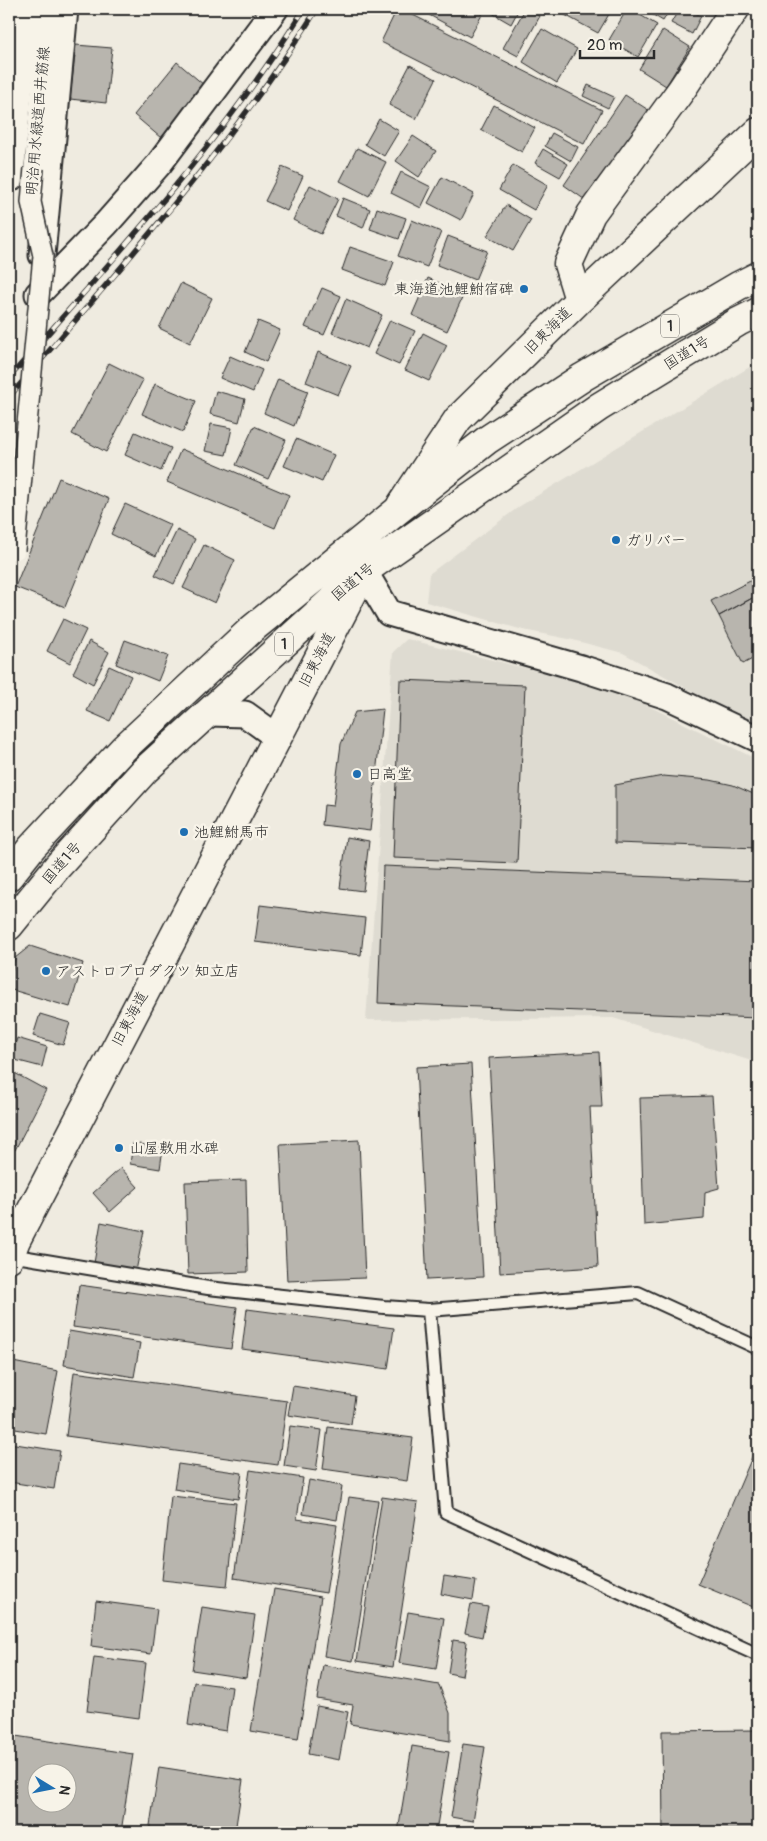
<svg xmlns="http://www.w3.org/2000/svg" width="767" height="1841" font-family="Pangolin,'Klee One',sans-serif">
	<style>
		.built { fill: #dedbd1 }
		.building { fill: #b8b5ae; stroke: #2b2b2b; fill-rule: evenodd }
		.lines { fill: none; stroke-linecap: round; stroke-linejoin: round }
		.service-casing { stroke: #2b2b2b; stroke-width: 16 }
		.pedestrian-casing { stroke: #2b2b2b; stroke-width: 22 }
		.minor-casing { stroke: #2b2b2b; stroke-width: 29 }
		.tertiary-casing { stroke: #2b2b2b; stroke-width: 31 }
		.trunk-casing { stroke: #2b2b2b; stroke-width: 31 }
		.service { stroke: #f7f3e8; stroke-width: 12 }
		.pedestrian { stroke: #f7f3e8; stroke-width: 19 }
		.minor { stroke: #f7f3e8; stroke-width: 25 }
		.tertiary { stroke: #f7f3e8; stroke-width: 28 }
		.trunk { stroke: #f7f3e8; stroke-width: 28 }
		.rail-casing { stroke: #2b2b2b; stroke-width: 5.5 }
		.rail { stroke: #f7f3e8; stroke-width: 4; stroke-dasharray: 11; stroke-linecap: butt }
		.pedestrian-bridge-casing { stroke: #2b2b2b; stroke-width: 22; stroke-linecap: butt }
		.pedestrian-bridge { stroke: #f7f3e8; stroke-width: 19 }
		.poi-dot { fill: #1f6fb2; stroke: #f7f3e8; stroke-width: 2 }
		.labels { text-anchor: middle; dominant-baseline: central; stroke-width: 5; stroke-linejoin: round; paint-order: stroke }
		.shield { fill: #f7f3e8; stroke: #686764; stroke-width: 1 }
		.shield-label { font-size: 14px; font-weight: bold; fill: #2b2b2b }
		.street-label { font-size: 15px; fill: #2b2b2b; stroke: #f7f3e8 }
		.poi-label { font-size: 15px; fill: #2b2b2b; stroke: #f7f3e8; text-anchor: start }
	</style>
	<rect width="100%" height="100%" fill="#efebe0"/>
	<filter id="ink" filterUnits="userSpaceOnUse"><feTurbulence type="fractalNoise" baseFrequency=".02" numOctaves="2"/><feDisplacementMap in="SourceGraphic" scale="10" xChannelSelector="R" yChannelSelector="G"/><feConvolveMatrix kernelMatrix="1 2 1 2 8 2 1 2 1" color-interpolation-filters="sRGB"/></filter>
	<g filter="url(#ink)">
		<path class="built" d="M758 362V725L733 714 623 653 569 639 523 630 426 602 429 574 520 506Z
			M407 639 618 691 758 760V1063L613 1018 366 1020 393 652Z"/>
		<path class="building" d="M397 9H401L602 110 584 144 381 42Z
			M418 9H475L483 13 470 37Z
			M485 9H519L511 24Z
			M525 9 540 16 518 56 503 48Z
			M565 9H612L598 33 563 14Z
			M627 9H630L657 25 638 57 609 40Z
			M643 9H670L663 21Z
			M679 9H688L701 16 692 34 671 23Z
			M542 29 577 49 557 83 523 62Z
			M663 30 690 47 666 86 639 69Z
			M76 45 112 48 106 103 70 99Z
			M177 62 204 85 161 138 134 115Z
			M410 65 436 79 416 119 389 105Z
			M588 85 614 97 608 108 583 96Z
			M625 95 650 111 588 202 564 185Z
			M494 105 535 128 522 152 481 130Z
			M379 119 399 131 384 156 365 144Z
			M552 133 578 147 571 161 545 146Z
			M413 136 436 151 419 177 396 161Z
			M357 148 386 162 369 196 340 181Z
			M543 149 568 164 560 177 535 163Z
			M513 165 548 185 534 210 499 190Z
			M282 167 303 176 287 211 265 201Z
			M401 172 431 187 421 208 391 193Z
			M442 177 474 194 461 220 428 203Z
			M310 185 338 199 321 234 293 220Z
			M343 198 370 209 363 228 336 216Z
			M506 205 531 220 513 251 487 236Z
			M377 208 406 218 399 239 370 229Z
			M412 220 441 232 427 267 398 256Z
			M448 236 487 251 475 280 437 265Z
			M350 247 394 262 385 286 342 270Z
			M428 278 464 294 447 331 412 315Z
			M181 283 212 298 190 343 159 328Z
			M322 288 341 296 324 335 305 327Z
			M346 299 382 315 367 348 332 333Z
			M390 320 415 331 399 365 374 354Z
			M258 321 280 330 266 362 245 352Z
			M423 333 447 345 429 381 405 370Z
			M318 352 351 366 338 395 306 382Z
			M230 356 262 370 253 392 220 378Z
			M109 363 143 380 106 452 72 434Z
			M278 379 308 391 294 426 264 413Z
			M155 384 196 401 183 432 142 414Z
			M216 391 245 399 239 422 210 414Z
			M211 424 232 428 226 455 205 451Z
			M254 426 286 440 268 479 236 465Z
			M135 432 171 448 161 471 125 455Z
			M296 439 334 455 322 482 284 466Z
			M181 449 289 495 275 528 167 482Z
			M59 478 109 499 65 607 15 587Z
			M125 504 171 525 156 556 111 534Z
			M177 530 195 539 174 584 155 575Z
			M204 545 235 560 215 603 183 588Z
			M758 577V595L719 616 711 601Z
			M758 595V656L743 664 719 616Z
			M63 619 86 630 70 663 47 651Z
			M125 640 168 656 158 681 116 664Z
			M89 641 109 652 93 684 73 673Z
			M109 666 131 676 110 721 87 711Z
			M400 680 525 685 517 863 393 858Z
			M383 709 370 831 322 825 324 805 333 806 341 744 355 712Z
			M663 776 710 780 733 785 758 796V848L615 843V785Z
			M347 837 369 841 363 891 340 888Z
			M383 866 758 881V1018L378 1003Z
			M260 905 365 918 361 955 255 942Z
			M30 946 83 963 70 1007 9 989V979L15 958Z
			M40 1014 70 1023 63 1045 33 1036Z
			M17 1038 47 1047 42 1067 11 1059Z
			M599 1052 602 1107H590L598 1267 500 1273 489 1058Z
			M471 1064 483 1277 427 1280 416 1067Z
			M9 1070 46 1090 15 1150 9 1147Z
			M712 1096 719 1188 705 1192 704 1219 644 1225 640 1098Z
			M359 1140 365 1278 287 1281 280 1144Z
			M133 1143 163 1148 160 1169 130 1164Z
			M121 1168 138 1187 110 1212 93 1193Z
			M246 1180 248 1272 188 1274 185 1182Z
			M101 1222 144 1231 136 1271 94 1263Z
			M79 1285 237 1307 231 1349 73 1327Z
			M247 1309 394 1328 388 1369 242 1349Z
			M69 1331 140 1343 134 1377 64 1365Z
			M13 1362 58 1371 46 1434 9 1428V1383Z
			M74 1372 287 1401 278 1465 66 1436Z
			M293 1386 355 1396 351 1424 288 1415Z
			M290 1426 322 1430 316 1471 284 1466Z
			M328 1427 413 1438 407 1481 323 1469Z
			M9 1443 60 1451 54 1489 9 1482Z
			M758 1443V1609L698 1584Z
			M178 1464 242 1473 238 1499 174 1489Z
			M250 1470 303 1478 297 1519 337 1525 326 1593 234 1578Z
			M309 1480 342 1486 337 1520 303 1514Z
			M171 1496 236 1503 227 1587 162 1580Z
			M349 1497 378 1501 353 1661 324 1656Z
			M382 1497 418 1502 393 1667 357 1661Z
			M444 1576 476 1581 473 1600 441 1594Z
			M274 1589 321 1597 298 1739 251 1731Z
			M96 1601 157 1609 151 1654 91 1646Z
			M471 1604 488 1607 482 1637 465 1633Z
			M202 1607 255 1615 246 1678 192 1670Z
			M408 1612 444 1618 436 1669 399 1663Z
			M453 1640 467 1642 462 1676 448 1673Z
			M94 1657 146 1663 139 1718 87 1711Z
			M323 1665 439 1685 450 1713V1741L350 1724 353 1705 317 1699Z
			M194 1682 232 1687 226 1731 188 1725Z
			M317 1706 348 1712 339 1760 308 1754Z
			M758 1730V1832H663L662 1731Z
			M9 1735 133 1754 121 1832H9ZM38 1774H68V1804H38Z
			M463 1744 485 1747 473 1821 451 1817Z
			M412 1746 449 1752 436 1832H398Z
			M159 1767 243 1780 235 1832H149Z
			M321 1827 348 1832H320Z"/>
		<g class="lines">
			<defs>
				<path id="service" d="M10 1255 208 1288 384 1307 429 1310 638 1293 758 1348
					M429 1310 446 1512 758 1655"/>
				<path id="pedestrian" d="M34 168 48 9"/>
				<path id="minor" d="M42 255 65 9
					M38 294 106 224 159 164 275 9
					M364 571 389 613 581 668 667 696 758 739
					M210 713 245 714 277 737"/>
				<path id="tertiary" d="M9 178 26 9
					M579 300 568 264 591 214 682 89 735 9
					M401 505 458 419 579 300 758 132
					M9 1258 16 1240 363 573"/>
				<path id="trunk" d="M9 876 32 847 124 748 252 629 397 511 487 440 583 377 738 286 758 276
					M9 926 57 867 145 770 364 571 599 407 738 322 758 312"/>
			</defs>
			<use href="#service" class="service-casing"/>
			<use href="#pedestrian" class="pedestrian-casing"/>
			<use href="#minor" class="minor-casing"/>
			<use href="#tertiary" class="tertiary-casing"/>
			<use href="#trunk" class="trunk-casing"/>
			<use href="#service" class="service"/>
			<use href="#pedestrian" class="pedestrian"/>
			<use href="#minor" class="minor"/>
			<use href="#tertiary" class="tertiary"/>
			<use href="#trunk" class="trunk"/>
			<defs>
				<path id="rail" d="M9 378C112 260 221 143 304 9
					M9 397C117 272 229 149 317 9"/>
			</defs>
			<use href="#rail" class="rail-casing"/>
			<use href="#rail" class="rail"/>
			<defs>
				<path id="pedestrian-bridge" d="M15 550 43 256 31 202 34 168"/>
			</defs>
			<use href="#pedestrian-bridge" class="pedestrian-bridge-casing"/>
			<use href="#pedestrian-bridge" class="pedestrian-bridge"/>
		</g>
	</g>
	<g class="poi-dot">
		<circle cx="524" cy="289" r="5"/>
		<circle cx="616" cy="540" r="5"/>
		<circle cx="357" cy="774" r="5"/>
		<circle cx="184" cy="832" r="5"/>
		<circle cx="46" cy="971" r="5"/>
		<circle cx="119" cy="1148" r="5"/>
	</g>
	<g class="labels">
		<g class="shield">
			<rect x="661" y="314.5" width="18" height="23" rx="4"/>
			<rect x="275" y="632.5" width="18" height="23" rx="4"/>
		</g>
		<g class="shield-label">
			<text x="670" y="326">1</text>
			<text x="284" y="644">1</text>
		</g>
		<g class="street-label">
			<text transform="translate(38 121) rotate(-85)">明治用水緑道西井筋線</text>
			<text transform="translate(548 331) rotate(-45)">旧東海道</text>
			<text transform="translate(687 353) rotate(-32)">国道1号</text>
			<text transform="translate(353 582) rotate(-40)">国道1号</text>
			<text transform="translate(317 660) rotate(-62)">旧東海道</text>
			<text transform="translate(62 863) rotate(-49)">国道1号</text>
			<text transform="translate(130 1019) rotate(-62)">旧東海道</text>
		</g>
		<g class="poi-label">
			<text x="514" y="289" text-anchor="end">東海道池鯉鮒宿碑</text>
			<text x="626" y="540">ガリバー</text>
			<text x="367" y="774">日高堂</text>
			<text x="194" y="832">池鯉鮒馬市</text>
			<text x="56" y="971">アストロプロダクツ 知立店</text>
			<text x="129" y="1148">山屋敷用水碑</text>
		</g>
	</g>
	<rect width="767" height="1841" fill="none" stroke="#f7f3e8" stroke-width="30"/>
	<rect x="15" y="15" width="737" height="1811" fill="none" stroke="#2b2b2b" stroke-width="2" filter="url(#ink)"/>
	<g transform="translate(52 1788) rotate(100)"><circle r="24" fill="#f7f3e8" stroke="#a5a39c"/>
	<path d="M0-4L9 19L0 12L-9 19Z" fill="#1f6fb2"/>
	<text y="-8" font-size="14" font-weight="bold" text-anchor="middle" fill="#2b2b2b">N</text>
	</g>
	<path d="M580 50v8h74v-8" fill="none" stroke="#2b2b2b" stroke-width="2.5"/>
	<text x="587" y="50" font-size="15" fill="#2b2b2b" stroke="#f7f3e8" stroke-width="4" paint-order="stroke">20 m</text>
</svg>
